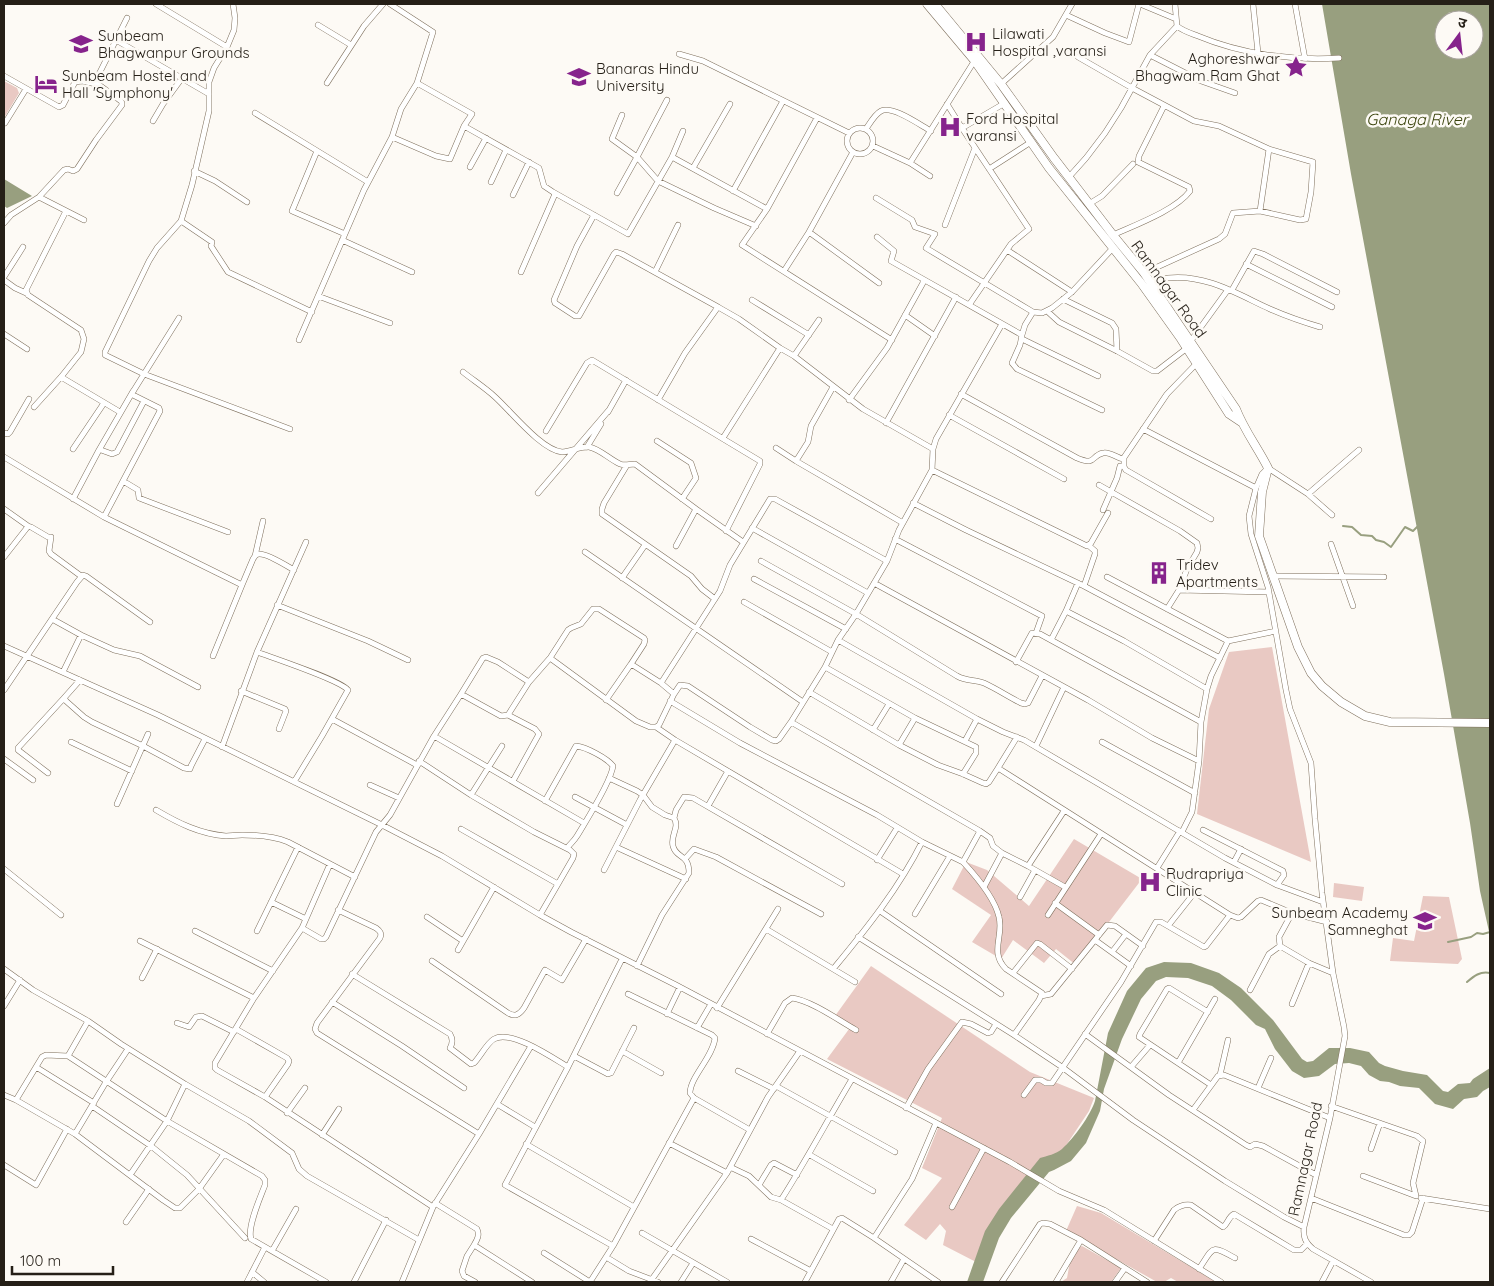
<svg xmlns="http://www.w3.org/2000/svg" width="1494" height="1286" font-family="Quicksand,'Noto Sans Devanagari',sans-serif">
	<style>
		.green { fill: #e9c9c3 }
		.water { fill: #989f7f; fill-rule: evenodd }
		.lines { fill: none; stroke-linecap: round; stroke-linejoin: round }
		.stream { stroke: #989f7f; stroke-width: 2 }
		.minor-casing { stroke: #7f705d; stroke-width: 6 }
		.secondary-casing { stroke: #7f705d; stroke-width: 9 }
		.minor { stroke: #fff; stroke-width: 5 }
		.secondary { stroke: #fff; stroke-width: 8 }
		.labels { text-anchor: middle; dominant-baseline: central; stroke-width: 5; stroke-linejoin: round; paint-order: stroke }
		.poi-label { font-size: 15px; fill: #251f17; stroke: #fdfaf5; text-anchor: start }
		.street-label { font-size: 15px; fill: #251f17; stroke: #fdfaf5 }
		.water-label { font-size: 16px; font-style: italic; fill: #3b440d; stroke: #fdfaf5 }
	</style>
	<rect width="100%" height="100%" fill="#fdfaf5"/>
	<path class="green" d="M4 81 17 88 19 93 4 118Z
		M1272 647 1311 862 1197 814 1209 709 1229 652Z
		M1074 839 1142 879 1076 965 1056 949 1044 963 1013 940 1001 959 972 942 991 915 952 889 966 862 987 870 1029 906Z
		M1334 883 1364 887 1362 901 1333 897Z
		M1423 896 1449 897 1462 959 1458 964 1390 961 1393 938 1414 941Z
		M871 966 1030 1072 1094 1098 1089 1111 1057 1159 1040 1167 978 1263 943 1245 946 1231 940 1224 926 1240 904 1225 942 1178 922 1168 942 1118 827 1059 852 1025 835 1016Z
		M1077 1206 1101 1213 1216 1282H1178L1171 1278 1164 1282H1157L1066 1231Z
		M1082 1246 1121 1268 1111 1282H1061L1067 1278 1072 1251Z"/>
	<path class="water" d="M1322 4H1490V936L1480 891 1470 823 1444 674 1351 174ZM1444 20H1474V50H1444Z
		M4 179 32 196 7 208 4 206Z
		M1164 962 1191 963 1219 973 1241 988 1273 1020 1302 1059 1307 1062 1313 1061 1329 1048H1350L1369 1052 1379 1063 1385 1066 1403 1071 1427 1075 1443 1091 1448 1092 1458 1084 1470 1083 1473 1079 1490 1068V1087L1483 1091 1477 1097 1464 1099 1453 1109 1435 1104 1419 1088 1400 1086 1389 1082 1380 1081 1369 1075 1361 1066 1349 1063 1335 1064 1319 1076 1304 1078 1292 1071 1275 1049 1265 1029 1256 1025 1231 1000 1212 986 1188 978 1166 977 1156 981 1141 999 1122 1039 1104 1089 1100 1111 1086 1143 1071 1161 1054 1170 1049 1172 1011 1218 999 1238 983 1282H967L985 1231 999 1209 1040 1158C1047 1156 1056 1154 1062 1149 1074 1138 1090 1116 1095 1101L1108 1033 1127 991 1146 968Z"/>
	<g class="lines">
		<path class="stream" d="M1343 526 1352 527 1361 535 1372 536 1376 540 1384 542 1391 547 1405 527 1413 531 1417 527
			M1448 942 1471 937 1477 933 1483 934 1490 932
			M1467 982C1474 976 1480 971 1490 973"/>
		<defs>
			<path id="minor" d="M156 4 227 47
				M1140 4 1176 19
				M1175 4 1177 26C1183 31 1190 33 1198 36 1241 54 1292 61 1339 58
				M1253 4 1258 53
				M1295 4 1305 59
				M1066 15 1105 33 1129 42 1139 4
				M318 25 351 45
				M116 40 209 94
				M679 54 703 61 849 133
				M1150 55 1201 81 1235 93
				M1078 57 1132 88 1194 121 1219 126 1269 149 1260 211
				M4 76 59 107 63 105 75 82 82 81 96 84
				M327 83 364 26 383 4
				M417 83 472 114 464 126 539 168 544 186 553 192 628 234 672 157 683 131
				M1001 84 1053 37 1072 4
				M667 100 637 157 658 181 714 208 756 226
				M947 104 962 128
				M255 113 368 182
				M817 118 767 209 742 245 892 340
				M153 121 163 104 182 78
				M5 123 26 89
				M847 141a13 13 0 1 1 26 0a13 13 0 1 1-26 0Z
				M866 129C870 123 875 114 881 111 892 105 920 125 931 131
				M392 137 436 156 450 159 464 126
				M873 146 910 163 930 176
				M317 151 292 211 345 234
				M672 157 767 209
				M910 163 975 60
				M470 167 486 138
				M693 168 730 104
				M989 169 1031 142
				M194 171 215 181 247 202
				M1069 177 1086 158 1105 133 1121 108 1150 55 1177 26
				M491 182 506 150
				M733 191 783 101
				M617 193 637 157 612 139 622 115
				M513 195 529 162
				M39 197 84 220
				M876 198 912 220 915 227 935 234 926 248 1033 312 1025 325 1022 335
				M1089 204 1102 196 1133 164
				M594 215 577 246 554 300 555 303 575 316H579L614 254 616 252 622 254 718 307
				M181 221 212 242 211 246 228 272 312 312
				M4 223 11 215 39 197 64 170 68 169 73 171 77 169 96 140 122 105V103L121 101 95 82 127 18
				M945 225 975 148
				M809 232 879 283
				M1113 235C1135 225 1176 210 1190 191L1189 187 1138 162 1139 156 1164 106
				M877 237 894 251 891 261 1022 335 1020 345 1012 363 1017 369 1102 410
				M342 240 412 272
				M1007 250 1072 292
				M1246 264 1332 307
				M784 271 809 232 853 152
				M521 272 555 194
				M655 272 678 225
				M1144 273 1219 239 1225 234 1233 213 1260 211 1300 220 1306 219 1311 192 1313 162 1269 149
				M4 277 23 247
				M4 280 15 288 26 293
				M1150 283C1156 281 1162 279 1168 278 1206 274 1237 294 1270 309 1286 316 1303 322 1320 327
				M318 296 390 323
				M1063 299 1112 323 1116 329 1117 351
				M752 300 809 335
				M969 305 1011 244 1029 229 962 128 1005 103
				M1047 311 1059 322 1117 351 1153 371H1157L1187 348
				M1033 312 1042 313 1052 308 1072 292 1113 248
				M905 315 935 336
				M179 318 144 374 105 355V352L149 261 157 248 181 221 192 185 209 111V82L214 68 227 47 234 30 235 18 233 4
				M1002 324 936 439 933 449 932 470 899 530 887 561 856 614 838 640 825 667 915 718 899 745 938 765 963 774 983 783 986 784 989 782 998 768 1230 915 1238 918 1241 917 1258 901 1261 900 1292 913 1327 922
				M4 334 27 349
				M1022 339 1098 376
				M299 340 364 190 392 137 401 109 417 83 433 32 390 4
				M1190 342 1227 291 1232 290 1254 251 1263 254 1337 292
				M794 356 819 320
				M463 372C473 380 484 387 494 396 510 410 541 450 562 452 571 452 580 446 589 447 600 449 609 459 620 464 625 466 629 464 635 464L696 509
				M61 377 120 412
				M961 394 1077 458C1097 466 1090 456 1103 453 1109 451 1117 458 1123 459L1167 394 1197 363
				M658 400 685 353 718 307 739 319 780 348
				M849 400 887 348 924 281
				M34 407 61 377 81 352 84 339 81 330 28 295 26 290 66 211
				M608 412 626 380
				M949 415 1064 479
				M886 423 956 297
				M1143 429 1256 488
				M546 431 587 363 592 360 760 461V464L726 531
				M4 433 8 434 10 432 29 399
				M723 438 780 348 794 356 863 409 933 449
				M657 441 691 463 696 478 682 499
				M587 447 601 424
				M776 448 796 461 903 523
				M73 449 104 403
				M99 450 132 393
				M4 457 104 517 123 481
				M1124 458V467L1126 470 1211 519
				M796 461 808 442 811 426 833 387
				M627 465 604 503 602 509V514L691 576 702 589 715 599
				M932 470 1085 545 1087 546 1091 543 1108 513
				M1099 485 1180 531 1197 543 1198 548 1197 552 1187 569 1179 590
				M538 493 609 410
				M1308 494 1359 450
				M73 499 99 450H101L112 454 117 452 144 401
				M913 503 966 530 1084 586 1220 658
				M4 509 28 526
				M1103 510 1117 478 1120 466
				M1332 515 1308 494 1268 468 1262 474 1256 488 1249 516 1251 534 1268 587 1286 690 1290 709 1311 763 1315 819 1322 893 1333 973 1344 1027 1345 1036 1330 1118 1304 1227C1303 1237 1305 1242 1313 1249L1371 1282
				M104 517 242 585 213 656
				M752 528 868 593
				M228 532 139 498 138 490 123 481 160 411 159 408 133 395 132 393 134 390 144 374 290 429
				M895 539 1042 616 1036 633
				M1331 544 1353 606
				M676 546 696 509 743 542
				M585 552 803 702
				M255 556 263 521
				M4 557 26 529 28 526 31 527 48 537H51L49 551 51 554 81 576
				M761 561 856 614 957 676C968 682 975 679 984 683 997 689 1009 697 1021 703L1025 704 1028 703 1042 676
				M1273 576 1384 577
				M1107 577 1228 641 1276 631
				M622 578 645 545
				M754 579 846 629
				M874 583 1088 700 1152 738 1199 761
				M1078 583 1066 611 1124 641 1207 689
				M242 585 253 559C255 556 255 554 259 554 267 553 287 566 294 570
				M1084 586 1095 554V551L1088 545
				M744 602 832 652
				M277 605 368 641 408 660
				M1167 609 1179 590 1269 592
				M52 619 81 635 114 650 140 656 198 687
				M838 640 977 719 1003 732 1024 740 1225 858 1277 885 1323 902
				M1051 640 1066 611
				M4 646 158 715 382 825 442 856 540 915 571 932 676 985 1010 1162 1059 1191 1104 1210 1221 1282
				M257 652C273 658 340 680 348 690L322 736 294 782
				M550 658 568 630 571 628 581 624 593 609H599L644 638 645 640 644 644 631 664
				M1016 662 1032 633 1040 634 1201 722
				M825 667 791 722 980 831 990 838 993 846 1002 853
				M63 672 81 635
				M80 680 64 698 66 701 84 717 92 722 143 746 184 768 190 769 191 766 205 739
				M661 683 720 591 730 565 770 499H775L887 561
				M4 690 77 582 83 575 86 576 150 622
				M241 691 285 709 286 711 279 729
				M809 692 899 745
				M461 694 483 658 486 657 498 662 529 682
				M674 694 680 685 688 686 750 727 772 740 776 741 779 739 791 722
				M670 701 740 743 877 815 922 842 963 862 980 831
				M508 715 535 729 539 734 513 781
				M915 718 976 747V753L963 774
				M332 719 417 765
				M873 730 889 704
				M434 736 584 823
				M675 740 903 874
				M965 741 977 719
				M71 742 132 771
				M1102 742 1195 793
				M1036 746 1064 687
				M222 747 257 652 306 542
				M4 759 33 780
				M419 761 471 795 502 746
				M998 768 1017 737
				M48 773 18 750V748L64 698
				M609 778 637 791 643 795 652 807 665 815 674 818
				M370 785 399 798
				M471 795 534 832 570 850 574 854 573 858 540 915
				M575 797 627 825
				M545 801 576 746C586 747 607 758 613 766 611 782 586 821 577 836 574 841 570 844 567 848
				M117 804 148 734
				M708 806 728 771
				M156 810C178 823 200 834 226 836 231 836 236 835 242 835 258 835 273 836 288 842L355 877
				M1064 811 1028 866 1065 887
				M461 829 558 884
				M1203 830 1283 871 1284 875 1277 885
				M1182 832 1192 812 1199 761 1201 722 1207 689 1211 676 1228 641
				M616 847 686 879
				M685 859 694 849 716 857 821 914
				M877 860 897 828
				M963 862C975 875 995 899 999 917 1004 936 989 952 1006 969L1042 993 1039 1000 1014 1035
				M1234 862 1241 849
				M1157 868 1180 831
				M4 869 61 915
				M604 870 640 800 675 740 656 727 659 725 674 694 661 683 631 664 606 700
				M984 887 1002 853 1028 866
				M1020 897 1035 870
				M271 902 306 919
				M1055 903 1099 935
				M338 910 376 928C380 931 382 933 380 938L317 1023 315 1029 317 1033 479 1134 433 1207 402 1282
				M880 911 1001 994
				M1292 913 1279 937 1280 946 1309 963 1333 973
				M915 914 950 856
				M1048 915 1101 834
				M427 917 463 941
				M1168 926 1204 947 1206 946 1230 915
				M302 928 330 864
				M766 929 855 982
				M195 931 273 971
				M257 931 298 847
				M858 937 1014 1035 1062 1067 1133 1120 1225 1181 1284 1217 1304 1227
				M1095 940 1131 966
				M140 941 254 998
				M458 950 494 887
				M1112 952 1126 934
				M432 961 508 1013C515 1017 519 1015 524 1008L545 970 562 980 586 939
				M637 966 662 915 689 873C689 853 676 859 673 846 670 835 680 828 674 818L676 810 684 797 693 798 842 884
				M834 968C867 928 899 888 922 842
				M4 969 33 990 88 1021 121 1044 185 1084 167 1121 262 1176 265 1180V1185C260 1198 247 1227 251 1239L326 1282
				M1013 973 1037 943 1040 944 1072 969
				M352 974 450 1034C453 1039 453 1043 450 1048L471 1064 474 1063C480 1057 487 1043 494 1039 511 1029 553 1058 568 1067
				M142 978 157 949
				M1250 990 1269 954 1280 946
				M628 994 712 1035 715 1038C713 1057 690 1077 690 1093L694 1098 750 1130
				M1041 996 1051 994 1107 925 1115 926 1143 946
				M332 1002 402 1046 464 1088
				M1292 1004 1309 963
				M4 1006 20 980
				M717 1008 778 909
				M1208 1012 1169 988 1167 989 1140 1034 1139 1037 1211 1085
				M667 1014 680 987
				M88 1021 68 1056 46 1055 42 1057 16 1100 75 1134 106 1082 128 1049
				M177 1023 189 1027 196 1017 202 1016 234 1032
				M697 1028 711 1004
				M236 1029 287 1058 289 1061 288 1064 265 1097
				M767 1034 785 1003 792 998C810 1000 840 1021 856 1030
				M1085 1034 1169 1095 1246 1145 1250 1147 1255 1144 1263 1146 1316 1175
				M622 1051 661 1073
				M68 1056 167 1121 130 1175
				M574 1056 608 1074 611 1073 634 1028
				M1178 1063 1215 999
				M36 1067 94 1103
				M1131 1067 1150 1045
				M738 1071 774 1089
				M1220 1075 1228 1040
				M185 1084 249 1121 292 1153 299 1169 307 1176 419 1240
				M776 1086 895 1152
				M1258 1088 1271 1058
				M4 1095 16 1100
				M1024 1095 1035 1080H1041L1046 1083H1052L1121 982 1156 922H1161L1168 926 1195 892
				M497 1104 535 1127
				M92 1106 151 1146 187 1175 245 1238
				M1331 1106 1417 1136 1423 1141 1413 1183 1416 1196 1363 1176
				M906 1108 928 1069 962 1022 971 1024 988 1033 991 1032 996 1024
				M1193 1110 1218 1076 1224 1075 1330 1118
				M287 1113 305 1088
				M75 1134 163 1200 175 1208H180L199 1189 224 1154
				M479 1134 531 1046
				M322 1135 339 1109
				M669 1143 727 1173
				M526 1144 634 1207
				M1371 1149 1380 1123
				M810 1155 873 1191
				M4 1165 36 1185 67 1129
				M730 1167 749 1176 771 1197 781 1200 833 1229
				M759 1185 771 1165 774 1163 797 1175
				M1311 1198 1404 1235H1409L1412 1232 1423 1198
				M1421 1198 1490 1209
				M781 1200C806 1161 828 1119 852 1079
				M435 1203 477 1229C480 1235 477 1240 474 1245L532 1282
				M433 1207 265 1097 217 1070 215 1068V1063L254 998 302 928 321 939H324L326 937 376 832 390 815 434 736 461 694 501 716 508 715 529 682 550 658 636 721 650 727H656
				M952 1207 984 1148
				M126 1222 149 1189
				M642 1233 727 1282
				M874 1238 912 1179 936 1123
				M751 1239 811 1271
				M1154 1241 1174 1210C1179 1206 1184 1204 1191 1205L1223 1227C1228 1224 1228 1217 1234 1214L1294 1250H1301L1307 1244
				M474 1245 467 1256 462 1271 464 1276 475 1282
				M613 1246 505 1185 568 1067 622 959
				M272 1251 296 1209
				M544 1253 590 1282 613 1246 694 1098
				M606 1257 629 1271 658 1282
				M1199 1269C1214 1247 1210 1244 1235 1258
				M252 1272 264 1282
				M247 1282 265 1247
				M354 1282 386 1220
				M650 1282 727 1173 768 1097 800 1051
				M681 1282 693 1263
				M805 1282 839 1219 842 1218 874 1238 938 1282
				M891 1282 904 1259
				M1002 1282 1040 1224 1043 1223 1050 1224 1081 1240
				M1056 1282 1081 1240 1125 1268
				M1115 1282 1125 1268 1147 1282
				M1322 1282 1333 1261"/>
			<path id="secondary" d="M927 4 974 60 1049 168 1141 283 1181 339 1229 414 1241 422
				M935 4 1001 84 1054 158 1113 235 1144 273 1236 409C1244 430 1258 448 1268 468L1262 492 1259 536 1298 647 1311 673 1322 686 1341 702 1365 716 1390 722 1490 723"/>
		</defs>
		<use href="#minor" class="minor-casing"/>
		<use href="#secondary" class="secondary-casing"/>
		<use href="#minor" class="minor"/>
		<use href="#secondary" class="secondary"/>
	</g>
	<defs>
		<symbol id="hospital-bare" viewBox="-9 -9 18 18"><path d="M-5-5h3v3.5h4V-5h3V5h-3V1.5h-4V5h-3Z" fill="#86238c" stroke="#fdfaf5" stroke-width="2.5" paint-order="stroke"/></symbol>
		<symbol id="school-bare" viewBox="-9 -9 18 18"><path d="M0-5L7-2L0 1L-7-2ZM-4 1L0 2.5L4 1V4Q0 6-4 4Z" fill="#86238c" stroke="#fdfaf5" stroke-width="2.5" paint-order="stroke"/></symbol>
		<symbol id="sight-bare" viewBox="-9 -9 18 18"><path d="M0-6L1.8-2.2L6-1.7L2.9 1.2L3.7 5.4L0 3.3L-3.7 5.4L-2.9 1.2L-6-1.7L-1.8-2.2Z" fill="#86238c" stroke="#fdfaf5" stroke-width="2.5" paint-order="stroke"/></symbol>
		<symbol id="university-bare" viewBox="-9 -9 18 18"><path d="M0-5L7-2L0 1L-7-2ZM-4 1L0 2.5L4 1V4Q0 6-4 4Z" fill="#86238c" stroke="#fdfaf5" stroke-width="2.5" paint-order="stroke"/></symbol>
		<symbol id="hotel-bare" viewBox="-9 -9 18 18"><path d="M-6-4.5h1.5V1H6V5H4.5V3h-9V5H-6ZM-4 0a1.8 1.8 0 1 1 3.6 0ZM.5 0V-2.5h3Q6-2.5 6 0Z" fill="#86238c" stroke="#fdfaf5" stroke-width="2.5" paint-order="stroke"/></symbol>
		<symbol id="building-bare" viewBox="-9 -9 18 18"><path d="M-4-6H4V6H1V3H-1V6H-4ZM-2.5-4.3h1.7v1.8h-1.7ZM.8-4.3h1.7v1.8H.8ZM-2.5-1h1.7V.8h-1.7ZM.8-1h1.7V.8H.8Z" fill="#86238c" stroke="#fdfaf5" stroke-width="2.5" paint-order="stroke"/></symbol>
	</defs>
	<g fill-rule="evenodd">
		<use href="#hospital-bare" x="960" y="26" width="32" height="32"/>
		<use href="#school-bare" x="65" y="28" width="32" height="32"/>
		<use href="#sight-bare" x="1280" y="51" width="32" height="32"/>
		<use href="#university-bare" x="563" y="61" width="32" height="32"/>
		<use href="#hotel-bare" x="30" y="68" width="32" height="32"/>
		<use href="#hospital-bare" x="934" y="111" width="32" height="32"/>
		<use href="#building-bare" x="1143" y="557" width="32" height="32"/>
		<use href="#hospital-bare" x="1134" y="866" width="32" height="32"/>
		<use href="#school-bare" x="1409" y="905" width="32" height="32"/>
	</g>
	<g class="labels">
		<g class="poi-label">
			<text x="992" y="33">Lilawati<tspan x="992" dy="17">Hospital ,varansi</tspan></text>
			<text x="98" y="35">Sunbeam<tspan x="98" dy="17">Bhagwanpur Grounds</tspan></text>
			<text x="1280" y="58" text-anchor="end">Aghoreshwar<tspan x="1280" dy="17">Bhagwam Ram Ghat</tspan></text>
			<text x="596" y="68">Banaras Hindu<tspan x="596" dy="17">University</tspan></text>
			<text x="62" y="75">Sunbeam Hostel and<tspan x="62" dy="17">Hall 'Symphony'</tspan></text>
			<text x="966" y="118">Ford Hospital<tspan x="966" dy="17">varansi</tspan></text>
			<text x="1176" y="564">Tridev<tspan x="1176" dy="17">Apartments</tspan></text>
			<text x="1166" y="873">Rudrapriya<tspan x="1166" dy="17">Clinic</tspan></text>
			<text x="1408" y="912" text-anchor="end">Sunbeam Academy<tspan x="1408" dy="17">Samneghat</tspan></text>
		</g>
		<g class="street-label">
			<text transform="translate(1169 289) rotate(54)">Ramnagar Road</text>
			<text transform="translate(1305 1159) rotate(-78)">Ramnagar Road</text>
		</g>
		<g class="water-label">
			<text x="1417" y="119">Ganaga River</text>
		</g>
	</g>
	<rect width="1494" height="1286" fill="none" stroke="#251f17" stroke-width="10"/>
	<g transform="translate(1459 35) rotate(15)"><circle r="24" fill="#fdfaf5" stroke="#a7a29c"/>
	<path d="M0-4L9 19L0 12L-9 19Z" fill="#86238c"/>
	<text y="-8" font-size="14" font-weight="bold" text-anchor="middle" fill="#251f17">उ</text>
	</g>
	<path d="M12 1266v8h101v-8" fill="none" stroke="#251f17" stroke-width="2.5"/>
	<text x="20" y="1266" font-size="15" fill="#251f17" stroke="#fdfaf5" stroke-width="4" paint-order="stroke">100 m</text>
</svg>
